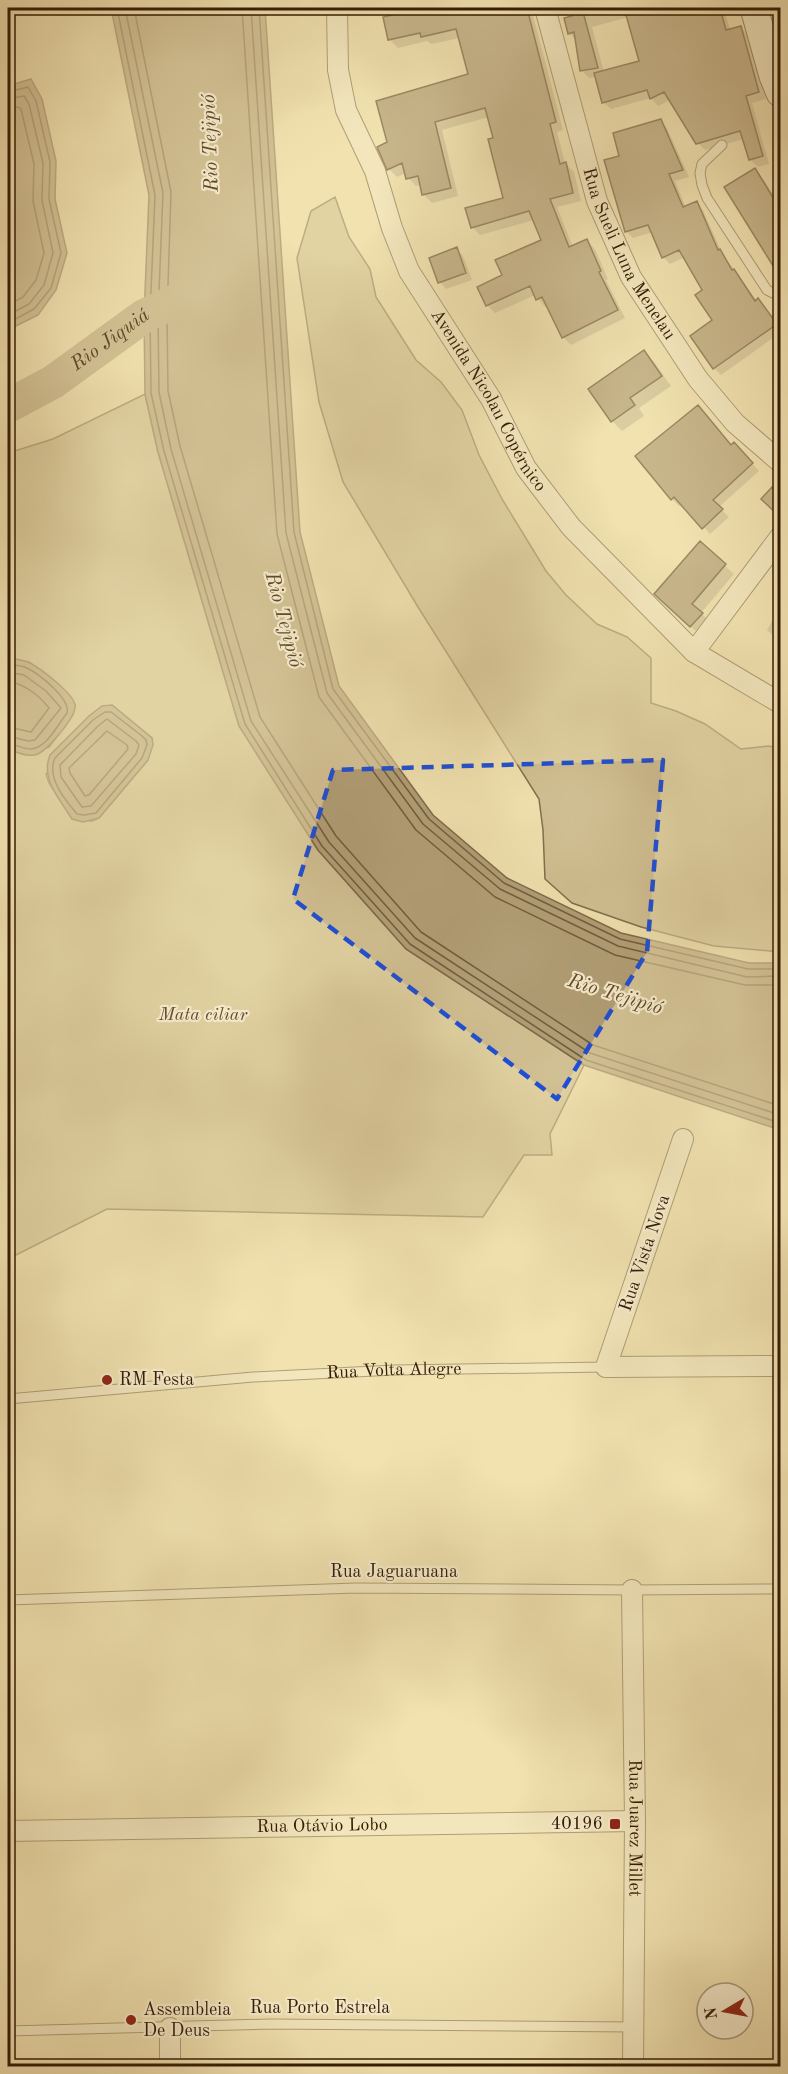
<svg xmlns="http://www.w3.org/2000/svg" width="788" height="2074" font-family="'Old Standard TT',serif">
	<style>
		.green { fill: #d1c093; stroke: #836e4c; stroke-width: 1.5; fill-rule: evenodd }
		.water { fill: #b19e76; stroke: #7f6a48; stroke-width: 1.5 }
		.shadow { fill: #0003; fill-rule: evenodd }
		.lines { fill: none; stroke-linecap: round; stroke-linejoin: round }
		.shore { stroke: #735c3d; stroke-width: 1.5 }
		.river { stroke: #b19e76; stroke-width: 34 }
		.building { fill: #97825d; stroke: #351b04; stroke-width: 1.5 }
		.lane-casing { stroke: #644d2f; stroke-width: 11 }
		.street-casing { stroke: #644d2f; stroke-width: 22 }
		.secondary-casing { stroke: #351b04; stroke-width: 29 }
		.lane { stroke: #f6eccc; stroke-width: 9 }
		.street { stroke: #f6eccc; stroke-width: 20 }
		.secondary { stroke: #f6eccc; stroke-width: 27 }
		.marked { fill: none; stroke: #1d4ed8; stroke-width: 4.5; stroke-dasharray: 12 8; stroke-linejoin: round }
		.poi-dot { fill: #8f2418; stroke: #f6eccc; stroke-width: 2 }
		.labels { text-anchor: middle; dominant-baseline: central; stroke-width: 4.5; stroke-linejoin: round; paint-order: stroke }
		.street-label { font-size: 18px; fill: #351b04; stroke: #f6eccc }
		.park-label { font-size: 18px; font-style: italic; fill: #644d2f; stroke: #f6eccc }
		.poi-label { font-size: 18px; fill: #351b04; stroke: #f6eccc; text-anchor: start }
		.water-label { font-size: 20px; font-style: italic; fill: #60492c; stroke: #f6eccc }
	</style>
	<rect width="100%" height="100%" fill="#f1e2b0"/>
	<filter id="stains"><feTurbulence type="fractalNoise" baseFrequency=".00333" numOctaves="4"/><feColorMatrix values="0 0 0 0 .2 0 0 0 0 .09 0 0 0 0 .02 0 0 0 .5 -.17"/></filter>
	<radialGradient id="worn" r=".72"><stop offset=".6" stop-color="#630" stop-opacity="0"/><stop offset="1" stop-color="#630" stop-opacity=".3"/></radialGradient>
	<path class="green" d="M335 197 349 237 370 269 376 297 416 360 441 382 462 410 479 455 502 499 546 571 566 595 597 624 627 637 651 658V703L676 711 705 724 741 749 768 746 780 748V952L714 946 641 927 572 903 545 879 543 830 539 799 418 607 343 482 319 402 297 258 311 211Z
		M145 394 158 452 239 726 318 850 406 949 584 1065 550 1134 552 1155H524L483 1217 107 1209 8 1259V749L26 755 49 747 73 715 75 705 54 681 29 662 8 658V453L53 439ZM112 705 152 738 148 760 99 818 92 821 72 819 49 783 46 774Z"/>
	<path class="water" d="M111 8H265L300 532 339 686 433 815 507 878 621 933 749 963H780V1130L584 1065 406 949 318 850 239 726 158 452 145 394 144 316 149 195Z
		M31 79 42 99 56 161 55 199 67 253 56 290 38 315 8 330V86Z
		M8 658C15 659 24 660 30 663 41 669 73 693 75 705 77 716 46 753 35 755 26 757 16 752 8 749Z
		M112 705 152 738 153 745 148 760 99 818 83 822 72 819C60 799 40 779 50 755L89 716 102 706Z"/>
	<path class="shadow" d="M416 8H531L563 130 557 132 565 163 574 172 581 201 557 207 573 247 587 241 595 249 608 279 606 280 625 318 571 345 563 337 548 305 545 307 535 295 495 313 487 305 504 276 543 240 534 220 480 235 472 227 504 199 495 139 489 117 442 130 458 196 432 203 424 195 421 185 416 186 408 178 406 173 397 177 389 169V143L470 75 460 38 431 44 427 41 398 48 390 40 385 18 417 11Z
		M572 8H724L730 30 740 27 748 35 766 99 752 103 769 164 758 167 750 160 744 139 705 150 698 143 670 100 658 106 651 98 611 109 603 102 596 77 589 78 582 71 577 41 569 33 573 17ZM629 17 641 62 604 72 592 27Z
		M660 121 667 128 689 177 675 181 686 208 696 203 703 210 722 253 757 301 758 300 765 307 780 329V333L721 375 714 368V320L704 291 685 257 670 264 663 257 653 232 633 238 626 231 621 157Z
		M754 170 764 180 780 205V274L726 188Z
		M456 249 463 256 472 280 446 289 440 282Z
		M644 352 654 362 671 386 639 408 644 416 622 431 612 421Z
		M731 447 741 451 759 471 719 507 729 517 710 534 682 503 679 506 672 499 637 456Z
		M700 543 734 574 701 613 711 623 700 635 665 603Z
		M780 607V641L767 630Z"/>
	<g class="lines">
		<path class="shore" d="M117 8 155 195 150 316 151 393 164 451 245 724 322 846 410 944 586 1060 780 1123
			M125 8 163 193 158 316 159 392 171 449 251 721 329 842 415 938 590 1053 780 1115
			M134 8 171 192 167 316 168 391 180 446 260 717 336 836 421 932 593 1045 780 1106
			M242 8 277 534 319 697 416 830 495 897 615 955 745 985H780
			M251 8 286 533 327 693 423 824 500 889 618 946 747 977 780 976
			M259 8 294 532 333 689 429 819 504 883 620 939 748 969H780
			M8 92 28 87 36 101 50 162 49 199 61 253 51 288 34 309 8 323
			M8 99 24 96 29 104 43 163 42 200 53 253 44 285 29 304 8 315
			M8 108 18 107 21 109 34 164 33 201 44 253 36 280 23 297 8 305
			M8 664C13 665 21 665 27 668 39 674 71 699 67 713 58 724 47 748 31 749 23 749 15 744 8 744
			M8 672 24 675 46 691 61 708 35 740 28 741 8 736
			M8 681C24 684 39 695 49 708L31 732 8 727
			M105 712H111L142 736 146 740 147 745 142 758 96 813 84 815 77 814C65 800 46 777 55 758L93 720Z
			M107 719 136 741 139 745 136 754 91 806 82 807 61 777 60 765 98 726Z
			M107 731 127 745 128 749 89 795 85 796 70 773 69 768Z"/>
		<path class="river" id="s1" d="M8 406 53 382 144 316 186 296"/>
	</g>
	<path class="building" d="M414 8H527L556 122 550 124 560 164 566 162 573 193 550 199 569 247 587 239 601 271 599 272 618 310 562 338 542 297 536 300 530 286 486 306 477 287 502 275 495 260 541 240 529 211 471 228 465 208 503 198 488 139 493 138 485 108 435 122 451 188 422 195 418 176 406 179 402 163 387 170 377 147 387 142 376 101 468 74 456 29 421 37 420 33 388 40 383 17 415 10Z
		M570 8H582L598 68 580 71 574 32 568 34 564 18 572 16Z
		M624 8H720L726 30 741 26 759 92 746 96 763 156 749 160 740 131 696 144 664 92 650 99 647 90 602 103 594 73 639 61Z
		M661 119 683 170 669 174 683 207 697 201 718 250 720 249 732 270 734 269 755 301 758 298 777 324 713 369 690 336 712 320 695 295 702 290 679 250 662 258 648 225 625 232 604 160 619 156 613 133Z
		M755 168 780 209V277L724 187Z
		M457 247 466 273 438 283 429 258Z
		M644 350 662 376 630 398 635 405 611 422 588 389Z
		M698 405 731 445 734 442 753 463 713 500 723 509 702 529 674 497 671 500 635 456Z
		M772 487 780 494V517L761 499Z
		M700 541 726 564 692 604 703 613 690 627 654 594Z"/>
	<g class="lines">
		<defs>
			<g id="lane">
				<path d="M722 145 702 164 700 173 702 185 707 198 767 290 773 293H780"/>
				<path id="s2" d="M8 1399 253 1377 395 1370 606 1367"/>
				<path d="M8 1600 356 1588 632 1590 780 1589"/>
				<path d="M8 2031 270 2024 633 2027"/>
			</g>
			<g id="street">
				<path id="s3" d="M337 8 338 70 346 110 375 171 392 228 409 271 491 399 526 468 571 527 694 652 780 703"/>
				<path id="s4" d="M545 8 597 201 631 277 698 379 735 423 780 462"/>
				<path d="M694 652 780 537"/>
				<path d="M683 1139 606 1367 780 1366"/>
				<path id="s5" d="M632 1590 635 1821 633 2066"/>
				<path id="s6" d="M8 1831 635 1821"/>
				<path d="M170 2028V2066"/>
			</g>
			<path id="secondary" d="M754 8 773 76 780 93"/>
		</defs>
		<use href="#lane" class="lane-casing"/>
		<use href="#street" class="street-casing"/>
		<use href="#secondary" class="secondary-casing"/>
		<use href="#lane" class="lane"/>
		<use href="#street" class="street"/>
		<use href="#secondary" class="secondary"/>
	</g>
	<path d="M0 0H788V2074H0ZM663 760 647 952 557 1099 293 899 333 770Z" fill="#f1e2b0" fill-opacity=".55" fill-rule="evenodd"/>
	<path class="marked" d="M663 760 647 952 557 1099 293 899 333 770Z"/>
	<g class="poi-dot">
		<circle cx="107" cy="1380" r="6"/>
		<rect x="609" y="1818" width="12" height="12" rx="3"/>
		<circle cx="131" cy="2020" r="6"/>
	</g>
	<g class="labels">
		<g class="street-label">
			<text stroke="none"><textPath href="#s4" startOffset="261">Rua Sueli Luna Menelau</textPath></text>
			<text stroke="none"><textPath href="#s3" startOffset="428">Avenida Nicolau Copérnico</textPath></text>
			<text transform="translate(645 1253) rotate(-71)">Rua Vista Nova</text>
			<text stroke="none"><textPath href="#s2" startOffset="387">Rua Volta Alegre</textPath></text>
			<text x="394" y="1572">Rua Jaguaruana</text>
			<text stroke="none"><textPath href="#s6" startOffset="314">Rua Otávio Lobo</textPath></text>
			<text stroke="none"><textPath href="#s5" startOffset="238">Rua Juarez Millet</textPath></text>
			<text x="320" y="2008">Rua Porto Estrela</text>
		</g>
		<g class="park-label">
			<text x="203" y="1015">Mata ciliar</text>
		</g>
		<g class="poi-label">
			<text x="119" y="1380">RM Festa</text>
			<text x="603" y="1824" text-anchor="end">40196</text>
			<text x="143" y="2010">Assembleia<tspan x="143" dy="21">De Deus</tspan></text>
		</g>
		<g class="water-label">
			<text transform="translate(211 143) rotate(-92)">Rio Tejipió</text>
			<text stroke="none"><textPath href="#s1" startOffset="122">Rio Jiquiá</textPath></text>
			<text transform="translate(283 620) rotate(75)">Rio Tejipió</text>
			<text transform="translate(615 995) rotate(17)">Rio Tejipió</text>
		</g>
	</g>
	<rect width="788" height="2074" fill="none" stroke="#f1e2b0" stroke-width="30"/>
	<rect x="9" y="9" width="770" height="2056" fill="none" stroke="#351b04" stroke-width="3"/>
	<rect x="15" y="15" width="758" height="2044" fill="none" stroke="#351b04" stroke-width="1.5"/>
	<g transform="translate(725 2011) rotate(260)"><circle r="28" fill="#f6eccc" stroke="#a9987c" stroke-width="1.5"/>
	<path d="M0-4.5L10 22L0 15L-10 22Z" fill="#8f2418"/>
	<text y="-9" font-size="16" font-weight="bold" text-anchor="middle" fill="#351b04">N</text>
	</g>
	<rect width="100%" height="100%" filter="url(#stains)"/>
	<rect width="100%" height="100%" fill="url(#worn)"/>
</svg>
